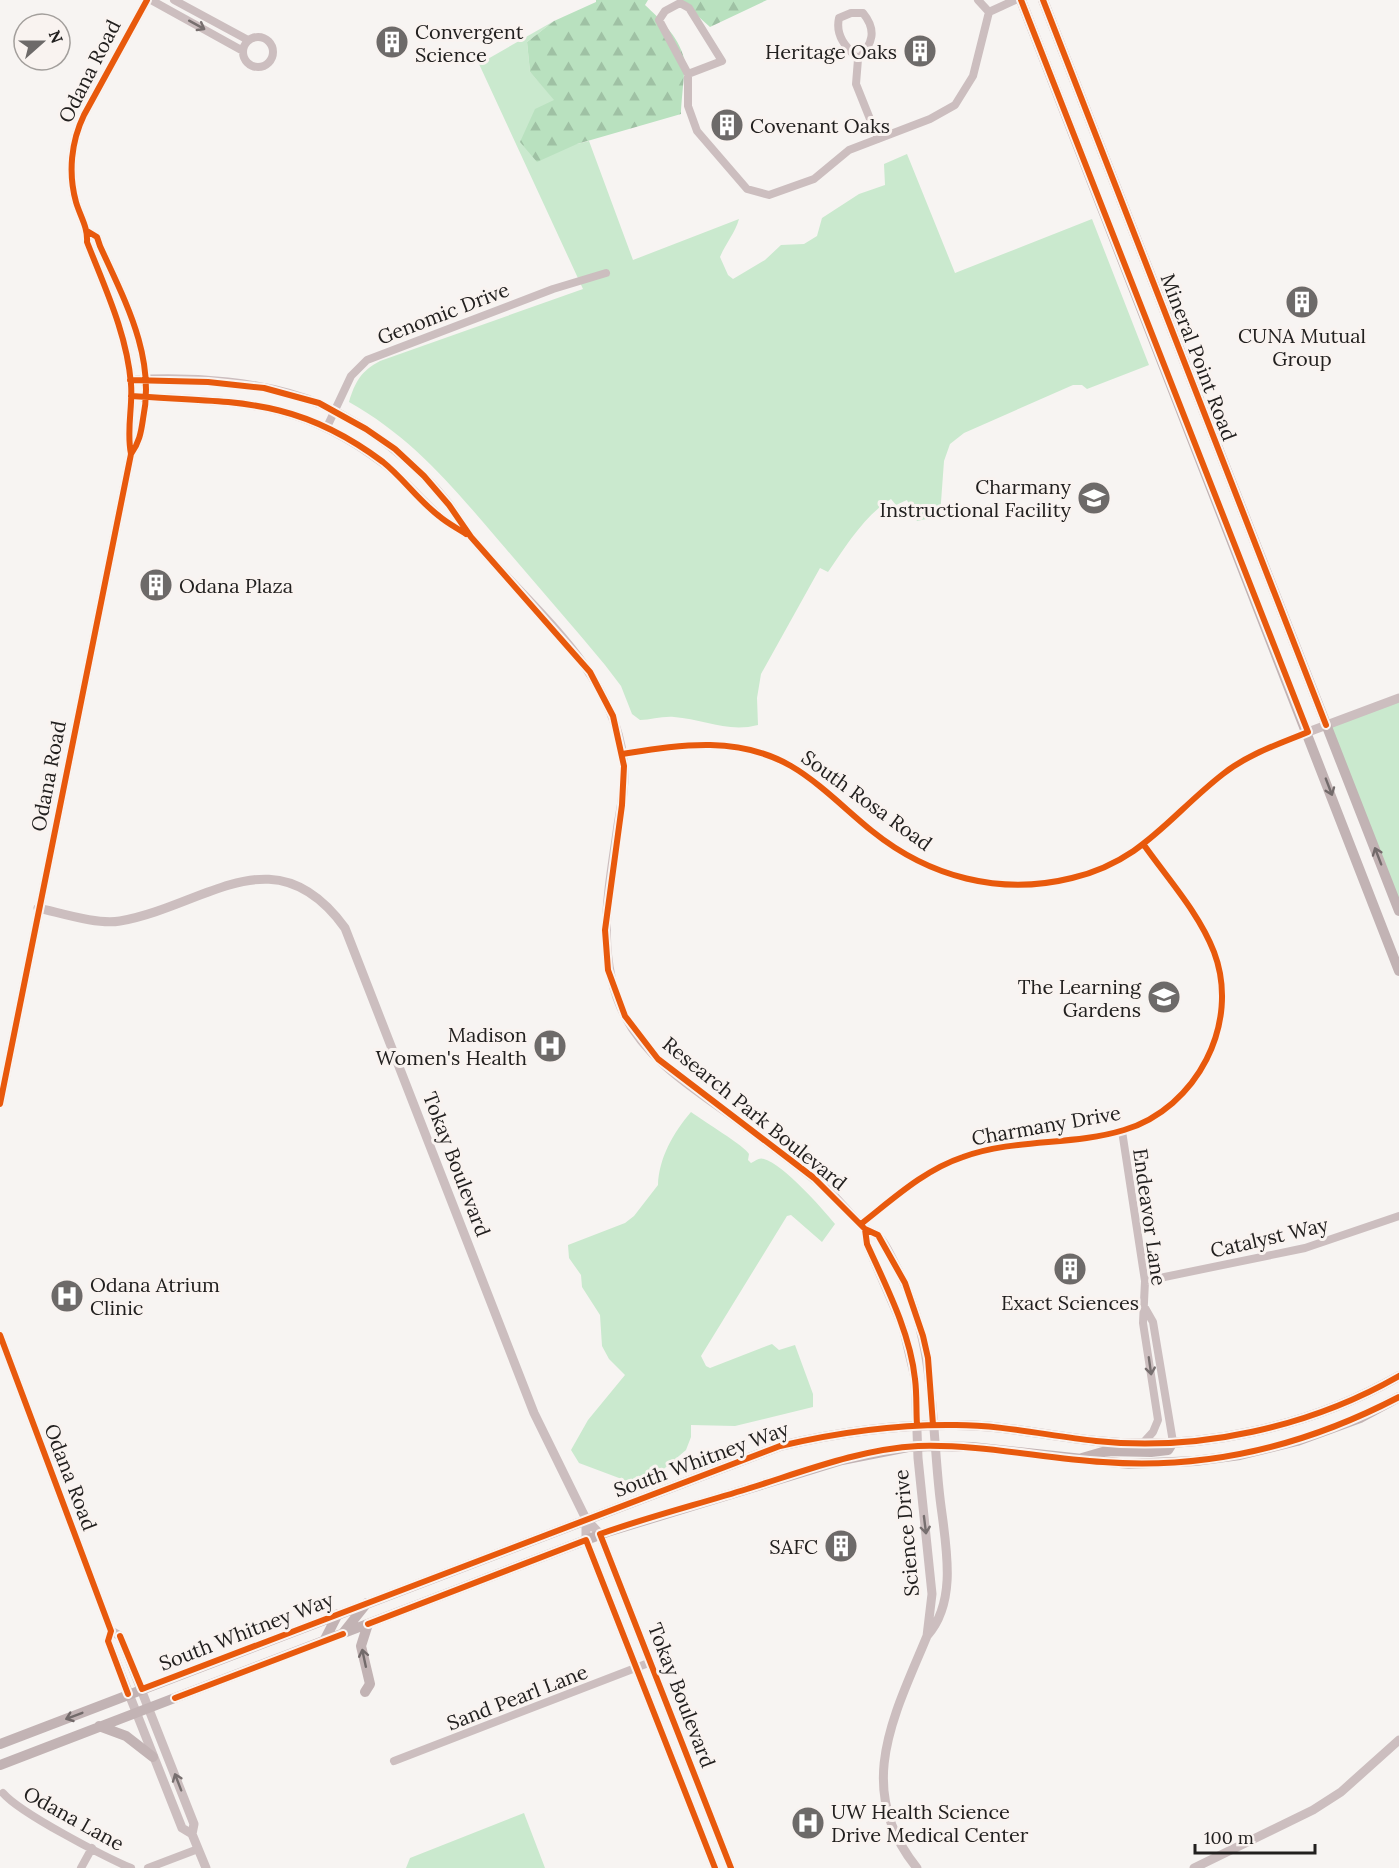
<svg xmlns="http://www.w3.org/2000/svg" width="1399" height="1868" font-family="Lora,serif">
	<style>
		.green { fill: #cae9ce }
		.forest { fill: url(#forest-firs) }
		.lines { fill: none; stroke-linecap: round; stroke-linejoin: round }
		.minor { stroke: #ccbebf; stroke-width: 8 }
		.tertiary { stroke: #ccbebf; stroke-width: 9 }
		.secondary { stroke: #c2b3b4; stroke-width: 10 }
		.cycleway-casing { stroke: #f9f3f0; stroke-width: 10 }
		.cycleway { stroke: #e8590c; stroke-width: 6 }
		.oneway { stroke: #776f6f }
		.oneway2 { stroke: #726a6a }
		.labels { text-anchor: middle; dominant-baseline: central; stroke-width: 6; stroke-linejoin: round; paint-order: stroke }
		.poi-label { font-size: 20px; fill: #22201f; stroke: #f9f3f0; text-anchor: start }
		.street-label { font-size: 20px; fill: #22201f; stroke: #f9f3f0 }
	</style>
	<defs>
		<pattern id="forest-firs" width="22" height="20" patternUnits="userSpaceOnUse" patternTransform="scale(1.5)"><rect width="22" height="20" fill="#b9e1bf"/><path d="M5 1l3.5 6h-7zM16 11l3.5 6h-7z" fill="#9fc1a4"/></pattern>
	</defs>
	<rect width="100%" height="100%" fill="#f7f4f2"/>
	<path class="green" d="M554 21 527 42 530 72 555 100 577 144 589 141 633 260 739 219C735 233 726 243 720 257L728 275 733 279 765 260 781 245 804 244 817 236 822 218 859 194 885 185 884 164 907 154 955 273 1092 219 1149 365 1087 389 1082 385H1073L964 433 950 444 944 461 940 516 917 521 907 500 896 505 891 499C864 516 846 546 828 572L820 568 761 674 757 698 758 725C728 733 703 719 674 717 662 716 651 720 640 720L632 714 621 686 605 665C570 623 535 583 500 542 453 487 413 438 349 402 355 382 361 371 380 361L583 289 479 64Z
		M1399 698V911L1326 725Z
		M691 1112C702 1120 746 1147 749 1154L748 1160 751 1163C755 1161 759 1157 764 1159 784 1165 821 1207 835 1224L822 1242 791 1215 787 1216 701 1356 706 1366 710 1368 772 1344 779 1350 795 1345 813 1394V1407L735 1426 691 1425V1437L686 1450 652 1479 642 1483 635 1484 579 1463 571 1450 588 1420 625 1375 609 1359 602 1346 600 1315 582 1287 581 1275 569 1258 568 1245 625 1223 634 1216 658 1185C659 1158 673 1133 691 1112Z
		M524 1813 545 1868H406L410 1858Z"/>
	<path class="forest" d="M596 0H648L645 5C661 20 678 36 684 58 686 64 681 102 681 114L577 144 537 162 520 142 535 109 554 100 530 72 527 42 554 21 596 2Z
		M680 0H767L710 27Z"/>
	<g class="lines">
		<path class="minor" d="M151 0 243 51
			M174 0 248 40
			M978 0 989 12
			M680 3 689 8 722 61 688 74 659 20 665 11Z
			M851 13H863C877 30 873 44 858 59 846 47 835 36 839 18Z
			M243 52a15 15 0 1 1 30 0a15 15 0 1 1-30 0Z
			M858 59 856 84 878 139
			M688 74V106L697 131 747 189 769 195 814 179 849 150 930 119 955 105 973 76 989 12 1015 0
			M327 427 351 376 367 360 553 289 606 273
			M622 754C680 745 737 735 791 766 820 783 846 810 872 831 929 877 1000 896 1072 878 1143 861 1169 816 1223 774 1248 754 1279 744 1308 732
			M1122 1131 1145 1281 1143 1323 1158 1420 1153 1432 1143 1443
			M861 1224C893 1199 924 1170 963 1157 1015 1138 1072 1146 1124 1130 1197 1108 1241 1023 1214 952 1199 913 1168 879 1144 845
			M1145 1281 1305 1248 1399 1216
			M1145 1308 1153 1322 1173 1442
			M394 1761 651 1662
			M3 1793C20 1813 105 1857 131 1868
			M81 1868 92 1848
			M148 1868 198 1849"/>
		<path class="tertiary" d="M87 231 97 237 100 246C125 301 156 357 143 419 141 433 139 443 131 454
			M130 380C190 376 267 381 322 405 371 427 415 462 448 503 457 515 463 528 472 538 528 606 611 666 623 758 626 780 622 803 618 825 609 890 594 955 625 1016 649 1062 696 1090 736 1119 767 1143 800 1166 830 1192 842 1203 852 1218 865 1228 871 1234 873 1230 879 1237 886 1244 891 1257 896 1266 934 1336 931 1412 939 1489 943 1534 961 1598 927 1636 894 1716 853 1789 917 1868
			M131 396C234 403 295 396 383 463 403 478 418 497 436 513 444 522 456 527 466 534
			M1308 732 1399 698
			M38 908C61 913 97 925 120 921 206 906 275 831 345 928L534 1413 586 1519 600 1534 731 1868
			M0 1104 131 454C126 430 133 407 131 384 127 334 105 288 87 242 88 227 80 216 76 202 68 173 71 142 84 115L147 0
			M865 1229 867 1244 903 1327 915 1378 918 1458 932 1594 927 1636
			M0 1335 111 1631 120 1636 194 1824 192 1834 206 1868
			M586 1519V1540L715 1868
			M111 1631 108 1641 182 1828 192 1834
			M1194 1868 1313 1810 1341 1792 1399 1740"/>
		<path class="secondary" d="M1021 0 1399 971
			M1043 0 1399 911
			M1082 1458 1106 1451 1151 1452 1168 1450 1173 1442
			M343 1633 367 1603
			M324 1641 338 1614
			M365 1692 370 1684 361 1646 368 1624
			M99 1726 126 1736 153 1757
			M0 1744 780 1446C839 1432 895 1424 956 1425 1003 1425 1049 1436 1096 1441 1198 1452 1310 1427 1399 1376
			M0 1765 607 1532 842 1460 908 1447 934 1446 972 1447 1129 1464 1195 1461 1240 1455 1297 1441 1360 1418 1399 1397"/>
		<defs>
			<path id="cycleway" d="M1043 0 1326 725
				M87 231 97 237 100 246C125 301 156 357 143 419 141 433 139 443 131 454
				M130 380 208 382 264 388 319 403 366 429 395 449 424 476 449 505 471 537 590 672 613 716 624 766 622 805 605 930 608 970 625 1016 658 1059 814 1178 865 1229 878 1235 905 1283 923 1336 928 1358 933 1425
				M131 396C234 403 295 396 383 462 403 478 418 500 439 516 447 523 457 528 466 534
				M622 754C680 745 737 735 791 766 820 783 846 810 872 831 929 877 1000 896 1072 878 1143 861 1169 816 1223 774 1248 754 1279 744 1308 732L1021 0
				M0 1104 131 454C126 430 133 407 131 384 127 334 105 288 87 242 88 227 80 216 76 202 68 173 71 142 84 115L147 0
				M861 1224C893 1199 924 1170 963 1157 1015 1138 1072 1146 1124 1130 1197 1108 1241 1023 1214 952 1199 913 1168 879 1144 845
				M865 1229 867 1244C886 1286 910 1332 915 1379 917 1394 916 1410 917 1425
				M0 1335 111 1631 108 1641 128 1694
				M368 1624 586 1540 715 1868
				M120 1636 142 1689 780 1446C839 1432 895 1424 956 1425 1003 1425 1049 1436 1096 1441 1198 1452 1310 1427 1399 1376
				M175 1698 343 1634
				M731 1868 600 1534C648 1517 699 1504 747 1489 802 1472 860 1449 918 1446 981 1444 1041 1458 1103 1462 1207 1470 1307 1445 1399 1397"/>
		</defs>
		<use href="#cycleway" class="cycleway-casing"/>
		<use href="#cycleway" class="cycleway"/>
	</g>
	<defs><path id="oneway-shaft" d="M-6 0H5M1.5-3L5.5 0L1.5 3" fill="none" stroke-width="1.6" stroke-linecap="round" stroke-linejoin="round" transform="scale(1.5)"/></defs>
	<g class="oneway">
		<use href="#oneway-shaft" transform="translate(197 25) rotate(29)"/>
		<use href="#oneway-shaft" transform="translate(1150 1366) rotate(82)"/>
		<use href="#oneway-shaft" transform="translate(925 1525) rotate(83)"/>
		<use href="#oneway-shaft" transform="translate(178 1782) rotate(-111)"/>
	</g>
	<g class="oneway2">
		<use href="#oneway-shaft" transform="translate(1329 787) rotate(69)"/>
		<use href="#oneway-shaft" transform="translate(1378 856) rotate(-111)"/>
		<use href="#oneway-shaft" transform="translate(364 1658) rotate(-102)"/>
		<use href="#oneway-shaft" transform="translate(74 1716) rotate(159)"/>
	</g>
	<defs>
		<symbol id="building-disc" viewBox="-11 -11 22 22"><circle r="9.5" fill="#6d6a69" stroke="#f9f3f0"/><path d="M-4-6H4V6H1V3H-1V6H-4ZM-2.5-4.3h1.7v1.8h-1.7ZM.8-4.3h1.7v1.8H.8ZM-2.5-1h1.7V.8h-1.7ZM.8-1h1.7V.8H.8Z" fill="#fff"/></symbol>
		<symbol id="university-disc" viewBox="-11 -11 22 22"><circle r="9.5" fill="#6d6a69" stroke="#f9f3f0"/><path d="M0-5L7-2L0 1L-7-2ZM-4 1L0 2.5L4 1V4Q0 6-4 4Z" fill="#fff"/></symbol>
		<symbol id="school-disc" viewBox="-11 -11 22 22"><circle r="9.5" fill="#6d6a69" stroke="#f9f3f0"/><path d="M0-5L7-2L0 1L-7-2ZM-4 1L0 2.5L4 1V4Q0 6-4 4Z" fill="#fff"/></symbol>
		<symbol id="hospital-disc" viewBox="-11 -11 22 22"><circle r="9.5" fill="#6d6a69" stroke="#f9f3f0"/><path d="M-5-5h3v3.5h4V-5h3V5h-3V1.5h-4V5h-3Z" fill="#fff"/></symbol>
	</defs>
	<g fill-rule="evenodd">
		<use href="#building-disc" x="373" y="23" width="38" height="38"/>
		<use href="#building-disc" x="901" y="32" width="38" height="38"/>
		<use href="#building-disc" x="708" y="106" width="38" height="38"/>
		<use href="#building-disc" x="1283" y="283" width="38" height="38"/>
		<use href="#university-disc" x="1075" y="479" width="38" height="38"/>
		<use href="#building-disc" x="137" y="566" width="38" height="38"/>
		<use href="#school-disc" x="1145" y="978" width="38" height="38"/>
		<use href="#hospital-disc" x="531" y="1027" width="38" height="38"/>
		<use href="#building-disc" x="1051" y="1250" width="38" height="38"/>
		<use href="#hospital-disc" x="48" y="1277" width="38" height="38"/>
		<use href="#building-disc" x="822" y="1527" width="38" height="38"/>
		<use href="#hospital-disc" x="789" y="1804" width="38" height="38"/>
	</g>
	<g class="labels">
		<g class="poi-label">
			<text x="415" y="31">Convergent<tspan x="415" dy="23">Science</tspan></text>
			<text x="897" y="51" text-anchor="end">Heritage Oaks</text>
			<text x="750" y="125">Covenant Oaks</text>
			<text x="1302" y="335" text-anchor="middle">CUNA Mutual<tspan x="1302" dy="23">Group</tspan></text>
			<text x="1071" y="486" text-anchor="end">Charmany<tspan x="1071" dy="23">Instructional Facility</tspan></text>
			<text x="179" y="585">Odana Plaza</text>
			<text x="1141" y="986" text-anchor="end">The Learning<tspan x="1141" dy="23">Gardens</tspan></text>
			<text x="527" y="1034" text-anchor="end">Madison<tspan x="527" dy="23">Women's Health</tspan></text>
			<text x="90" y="1284">Odana Atrium<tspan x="90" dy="23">Clinic</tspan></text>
			<text x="1070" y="1302" text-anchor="middle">Exact Sciences</text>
			<text x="818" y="1546" text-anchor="end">SAFC</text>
			<text x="831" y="1811">UW Health Science<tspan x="831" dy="23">Drive Medical Center</tspan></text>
		</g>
		<g class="street-label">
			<text transform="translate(89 71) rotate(-63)">Odana Road</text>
			<text transform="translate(443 313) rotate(-21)">Genomic Drive</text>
			<text transform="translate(1199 357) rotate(69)">Mineral Point Road</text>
			<text transform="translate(48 776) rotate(-79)">Odana Road</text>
			<text transform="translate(867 800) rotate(36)">South Rosa Road</text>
			<text transform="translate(755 1113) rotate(39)">Research Park Boulevard</text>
			<text transform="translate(1046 1125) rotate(-10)">Charmany Drive</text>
			<text transform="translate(457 1164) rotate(69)">Tokay Boulevard</text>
			<text transform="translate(1150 1217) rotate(82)">Endeavor Lane</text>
			<text transform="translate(1269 1237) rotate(-13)">Catalyst Way</text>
			<text transform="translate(701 1459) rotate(-20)">South Whitney Way</text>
			<text transform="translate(71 1477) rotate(69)">Odana Road</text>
			<text transform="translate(906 1533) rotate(-95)">Science Drive</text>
			<text transform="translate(246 1631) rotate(-21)">South Whitney Way</text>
			<text transform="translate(682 1695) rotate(69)">Tokay Boulevard</text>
			<text transform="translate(517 1697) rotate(-21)">Sand Pearl Lane</text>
			<text transform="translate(74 1818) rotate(29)">Odana Lane</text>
		</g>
	</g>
	<g transform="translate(42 42) rotate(69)"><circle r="28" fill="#f9f3f0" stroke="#a39f9c" stroke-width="1.5"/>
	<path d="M0-4.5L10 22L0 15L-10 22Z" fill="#6d6a69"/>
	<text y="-9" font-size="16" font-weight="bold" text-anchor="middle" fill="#22201f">N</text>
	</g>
	<path d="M1195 1844v9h120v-9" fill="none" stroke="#22201f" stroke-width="3"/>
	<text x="1204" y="1844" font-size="18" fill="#22201f" stroke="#f9f3f0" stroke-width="4.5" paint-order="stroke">100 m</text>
</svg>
